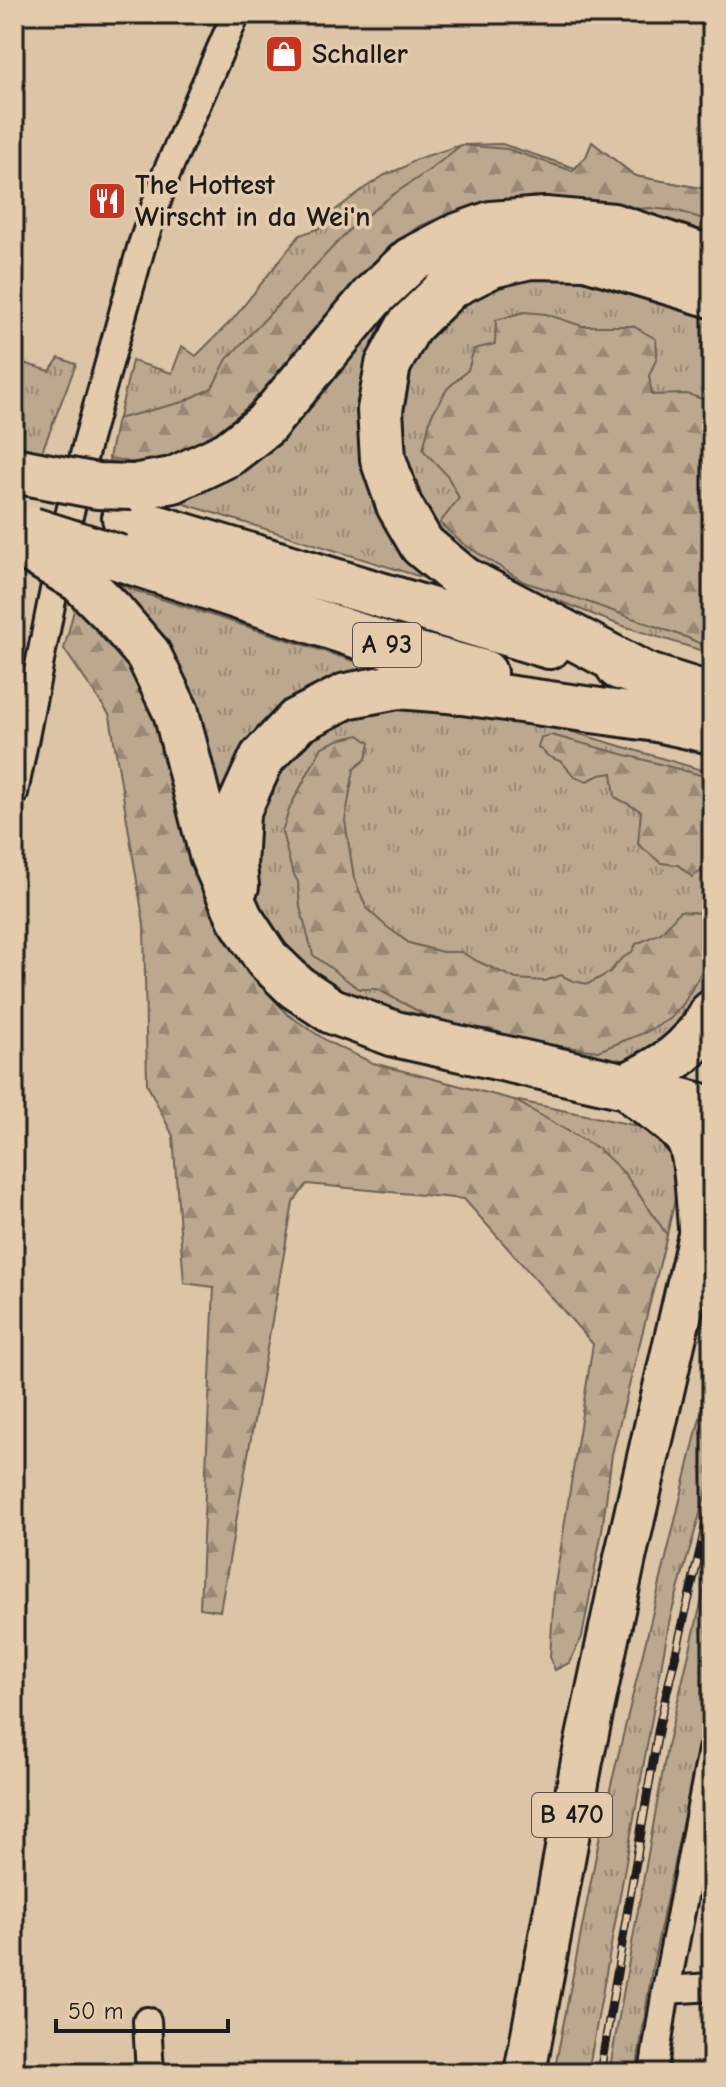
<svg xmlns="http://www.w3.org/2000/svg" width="726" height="2087" font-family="'Comic Neue',sans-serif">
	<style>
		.grass { fill: url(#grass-tufts); stroke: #6c6256; stroke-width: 2 }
		.forest { fill: url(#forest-firs); stroke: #6c6256; stroke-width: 2 }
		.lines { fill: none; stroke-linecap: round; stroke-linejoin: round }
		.street-casing { stroke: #1c1c1c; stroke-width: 32 }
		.primary-casing { stroke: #1c1c1c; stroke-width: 46 }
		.highway-casing { stroke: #1c1c1c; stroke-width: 50 }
		.street { stroke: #e4cbac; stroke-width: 26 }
		.primary { stroke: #e4cbac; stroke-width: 40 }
		.highway { stroke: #e4cbac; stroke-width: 44 }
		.rail-casing { stroke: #1c1c1c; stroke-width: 9 }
		.rail { stroke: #e4cbac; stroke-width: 6; stroke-dasharray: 18; stroke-linecap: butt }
		.highway-bridge-casing { stroke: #1c1c1c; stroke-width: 50; stroke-linecap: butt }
		.highway-bridge { stroke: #e4cbac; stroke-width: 44 }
		.labels { text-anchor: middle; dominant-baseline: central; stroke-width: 7; stroke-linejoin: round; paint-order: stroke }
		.shield { fill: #e4cbac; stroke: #585047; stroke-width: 2 }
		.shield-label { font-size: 26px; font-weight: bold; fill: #1c1c1c }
		.poi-label { font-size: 28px; font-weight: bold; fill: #1c1c1c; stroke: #e4cbac; text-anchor: start }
	</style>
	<defs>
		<pattern id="grass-tufts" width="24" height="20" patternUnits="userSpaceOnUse" patternTransform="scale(2)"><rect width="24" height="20" fill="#bca88f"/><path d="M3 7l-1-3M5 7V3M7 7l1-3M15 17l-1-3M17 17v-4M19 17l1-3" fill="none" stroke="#988874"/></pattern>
		<pattern id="forest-firs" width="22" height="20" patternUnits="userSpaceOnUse" patternTransform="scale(2)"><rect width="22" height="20" fill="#bca88f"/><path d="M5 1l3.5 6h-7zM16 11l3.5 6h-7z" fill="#988874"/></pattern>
	</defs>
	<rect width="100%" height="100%" fill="#dcc4a6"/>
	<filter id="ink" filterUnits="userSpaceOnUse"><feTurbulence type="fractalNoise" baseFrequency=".0125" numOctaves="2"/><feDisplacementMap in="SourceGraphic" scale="16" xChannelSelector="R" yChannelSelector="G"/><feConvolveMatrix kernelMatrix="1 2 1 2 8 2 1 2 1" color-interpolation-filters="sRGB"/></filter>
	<g filter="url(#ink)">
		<path class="grass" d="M592 142 635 176 712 190V239L539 201 309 343 229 431 185 455 139 466 109 461 132 361 172 373 182 346 196 356 233 319 300 235 320 228 333 212 366 187 385 175 402 168 417 159 461 145 502 144 575 168 586 157Z
			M547 244 369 366 447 585 165 498 415 276Z
			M561 272 712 312V654L617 624 537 592 496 571 462 552 433 523 417 496 407 468 399 436 404 400 412 367 432 329 487 283Z
			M59 358 76 364 41 454 14 445V360L50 371Z
			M111 581 136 591 394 674 363 678 220 824Z
			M363 703 515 715 712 773V979L702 1001 666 1049 625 1063 586 1058 447 1030 338 993 298 964 270 930 251 892 247 838 278 758Z
			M514 1100 633 1125C644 1129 658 1134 666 1143 688 1167 672 1208 667 1235L624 1173Z
			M712 1368V1472L670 1618 588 2073H554L604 1814Z
			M712 1557V1681L652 1969 636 2073H609L668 1742Z"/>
		<path class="forest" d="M592 142 635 176 712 190V222L679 211 649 208 625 210 534 196 497 202 446 215 418 227 385 250 306 338 270 384 228 426 203 442 176 454 139 464 109 458 117 419 183 402 212 388 227 359 350 229 391 196 431 169 461 145 507 149 573 171 586 157Z
			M524 312 546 314 582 326H633L656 339 657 357 649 376 652 395 687 394 712 402V649L688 638 582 600 524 582 462 543 440 523 459 498 447 475 423 450 431 416 447 389 468 370 474 349 495 344 496 320Z
			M76 602 132 659 254 977 287 1014 330 1043 373 1063 514 1100 599 1149 624 1173 667 1235 612 1454 602 1531 582 1637 569 1663 555 1670 550 1657 554 1591 593 1344 464 1199 307 1184 293 1203 220 1611 200 1608 214 1287 184 1283 173 1136 147 1084 144 924 110 716 64 649Z
			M359 735 370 743 366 759 354 769 345 821 354 878 367 909 386 926 409 943 442 952H461L477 961 516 979 545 981 561 975 573 981 588 984 609 973 621 959 632 952 636 944 661 933 680 911 700 913V948L707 962 684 1003 670 1019 646 1032 598 1051 538 1043 515 1038 490 1029 465 1028 429 1017 377 989H359L313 955 300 907 298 882 292 871 282 832 290 807 322 747 338 740Z
			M551 735 712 778V864L692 877 678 865 661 863 638 844 641 811 615 797 612 773 600 775 587 781 574 776 562 762 548 756 538 747 541 737Z"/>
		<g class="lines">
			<defs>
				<path id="street" d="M14 793 67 524 88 439 141 248 167 172 236 14
					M666 1990 712 1987
					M147 2021 150 2073
					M653 2073 666 1990 712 1750"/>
				<path id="primary" d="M525 2073 582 1761 625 1558 708 1195"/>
				<path id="highway" d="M133 487 173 480 228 454 265 425 373 296 411 260 455 237 491 224 545 220 613 226 712 259
					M125 518 549 646
					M120 558 414 654 484 673
					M111 611 148 654 176 712 212 855 240 918 267 959 296 987 332 1011 395 1034 626 1086 712 1109
					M619 667 712 696
					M645 675 463 579 422 545 399 505 383 459 380 410 388 365 409 326 450 286 492 265 530 256 586 257 712 295
					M236 886 234 866 237 813 262 758 297 721 346 696 398 686 448 690 657 719 712 731
					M626 1086C666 1066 690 1053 712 1013
					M637 1095C652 1107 679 1124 689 1140 698 1156 699 1207 701 1227"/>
			</defs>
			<use href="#street" class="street-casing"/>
			<use href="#primary" class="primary-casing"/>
			<use href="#highway" class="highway-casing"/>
			<use href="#street" class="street"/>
			<use href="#primary" class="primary"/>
			<use href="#highway" class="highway"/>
			<defs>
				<path id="rail" d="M600 2073 659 1726 712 1499"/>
			</defs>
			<use href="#rail" class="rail-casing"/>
			<use href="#rail" class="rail"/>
			<defs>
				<path id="highway-bridge" d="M14 470 97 486 133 487
					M32 530 120 558
					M14 540 80 580 111 611"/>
			</defs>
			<use href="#highway-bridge" class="highway-bridge-casing"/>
			<use href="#highway-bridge" class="highway-bridge"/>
		</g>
	</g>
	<defs>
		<symbol id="shop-square" viewBox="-11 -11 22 22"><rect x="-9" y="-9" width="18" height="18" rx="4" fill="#c8321e" stroke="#e4cbac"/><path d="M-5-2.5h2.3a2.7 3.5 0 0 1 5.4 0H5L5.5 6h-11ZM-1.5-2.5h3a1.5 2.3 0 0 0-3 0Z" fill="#fff"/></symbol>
		<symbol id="restaurant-square" viewBox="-11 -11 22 22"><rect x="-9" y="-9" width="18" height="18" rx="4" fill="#c8321e" stroke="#e4cbac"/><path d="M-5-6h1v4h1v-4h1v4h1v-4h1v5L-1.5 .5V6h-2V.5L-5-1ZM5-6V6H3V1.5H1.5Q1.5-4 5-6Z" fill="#fff"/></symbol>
	</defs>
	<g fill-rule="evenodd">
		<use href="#shop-square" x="262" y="32" width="44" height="44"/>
		<use href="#restaurant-square" x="85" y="179" width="44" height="44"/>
	</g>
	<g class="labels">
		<g class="shield">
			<rect x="353" y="623" width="68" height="44" rx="6"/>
			<rect x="532" y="1793" width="80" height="44" rx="6"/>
		</g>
		<g class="shield-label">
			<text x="387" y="645">A 93</text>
			<text x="572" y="1815">B 470</text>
		</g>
		<g class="poi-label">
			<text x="312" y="54">Schaller</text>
			<text x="135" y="185">The Hottest<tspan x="135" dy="32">Wirscht in da Wei'n</tspan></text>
		</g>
	</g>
	<rect width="726" height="2087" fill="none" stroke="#e4cbac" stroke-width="48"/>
	<rect x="24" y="24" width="678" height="2039" fill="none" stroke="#1c1c1c" stroke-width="3" filter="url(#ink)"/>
	<path d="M56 2019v12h172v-12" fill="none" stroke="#1c1c1c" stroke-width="4"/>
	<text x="68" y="2019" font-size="24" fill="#1c1c1c" stroke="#e4cbac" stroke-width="6" paint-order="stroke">50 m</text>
</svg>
